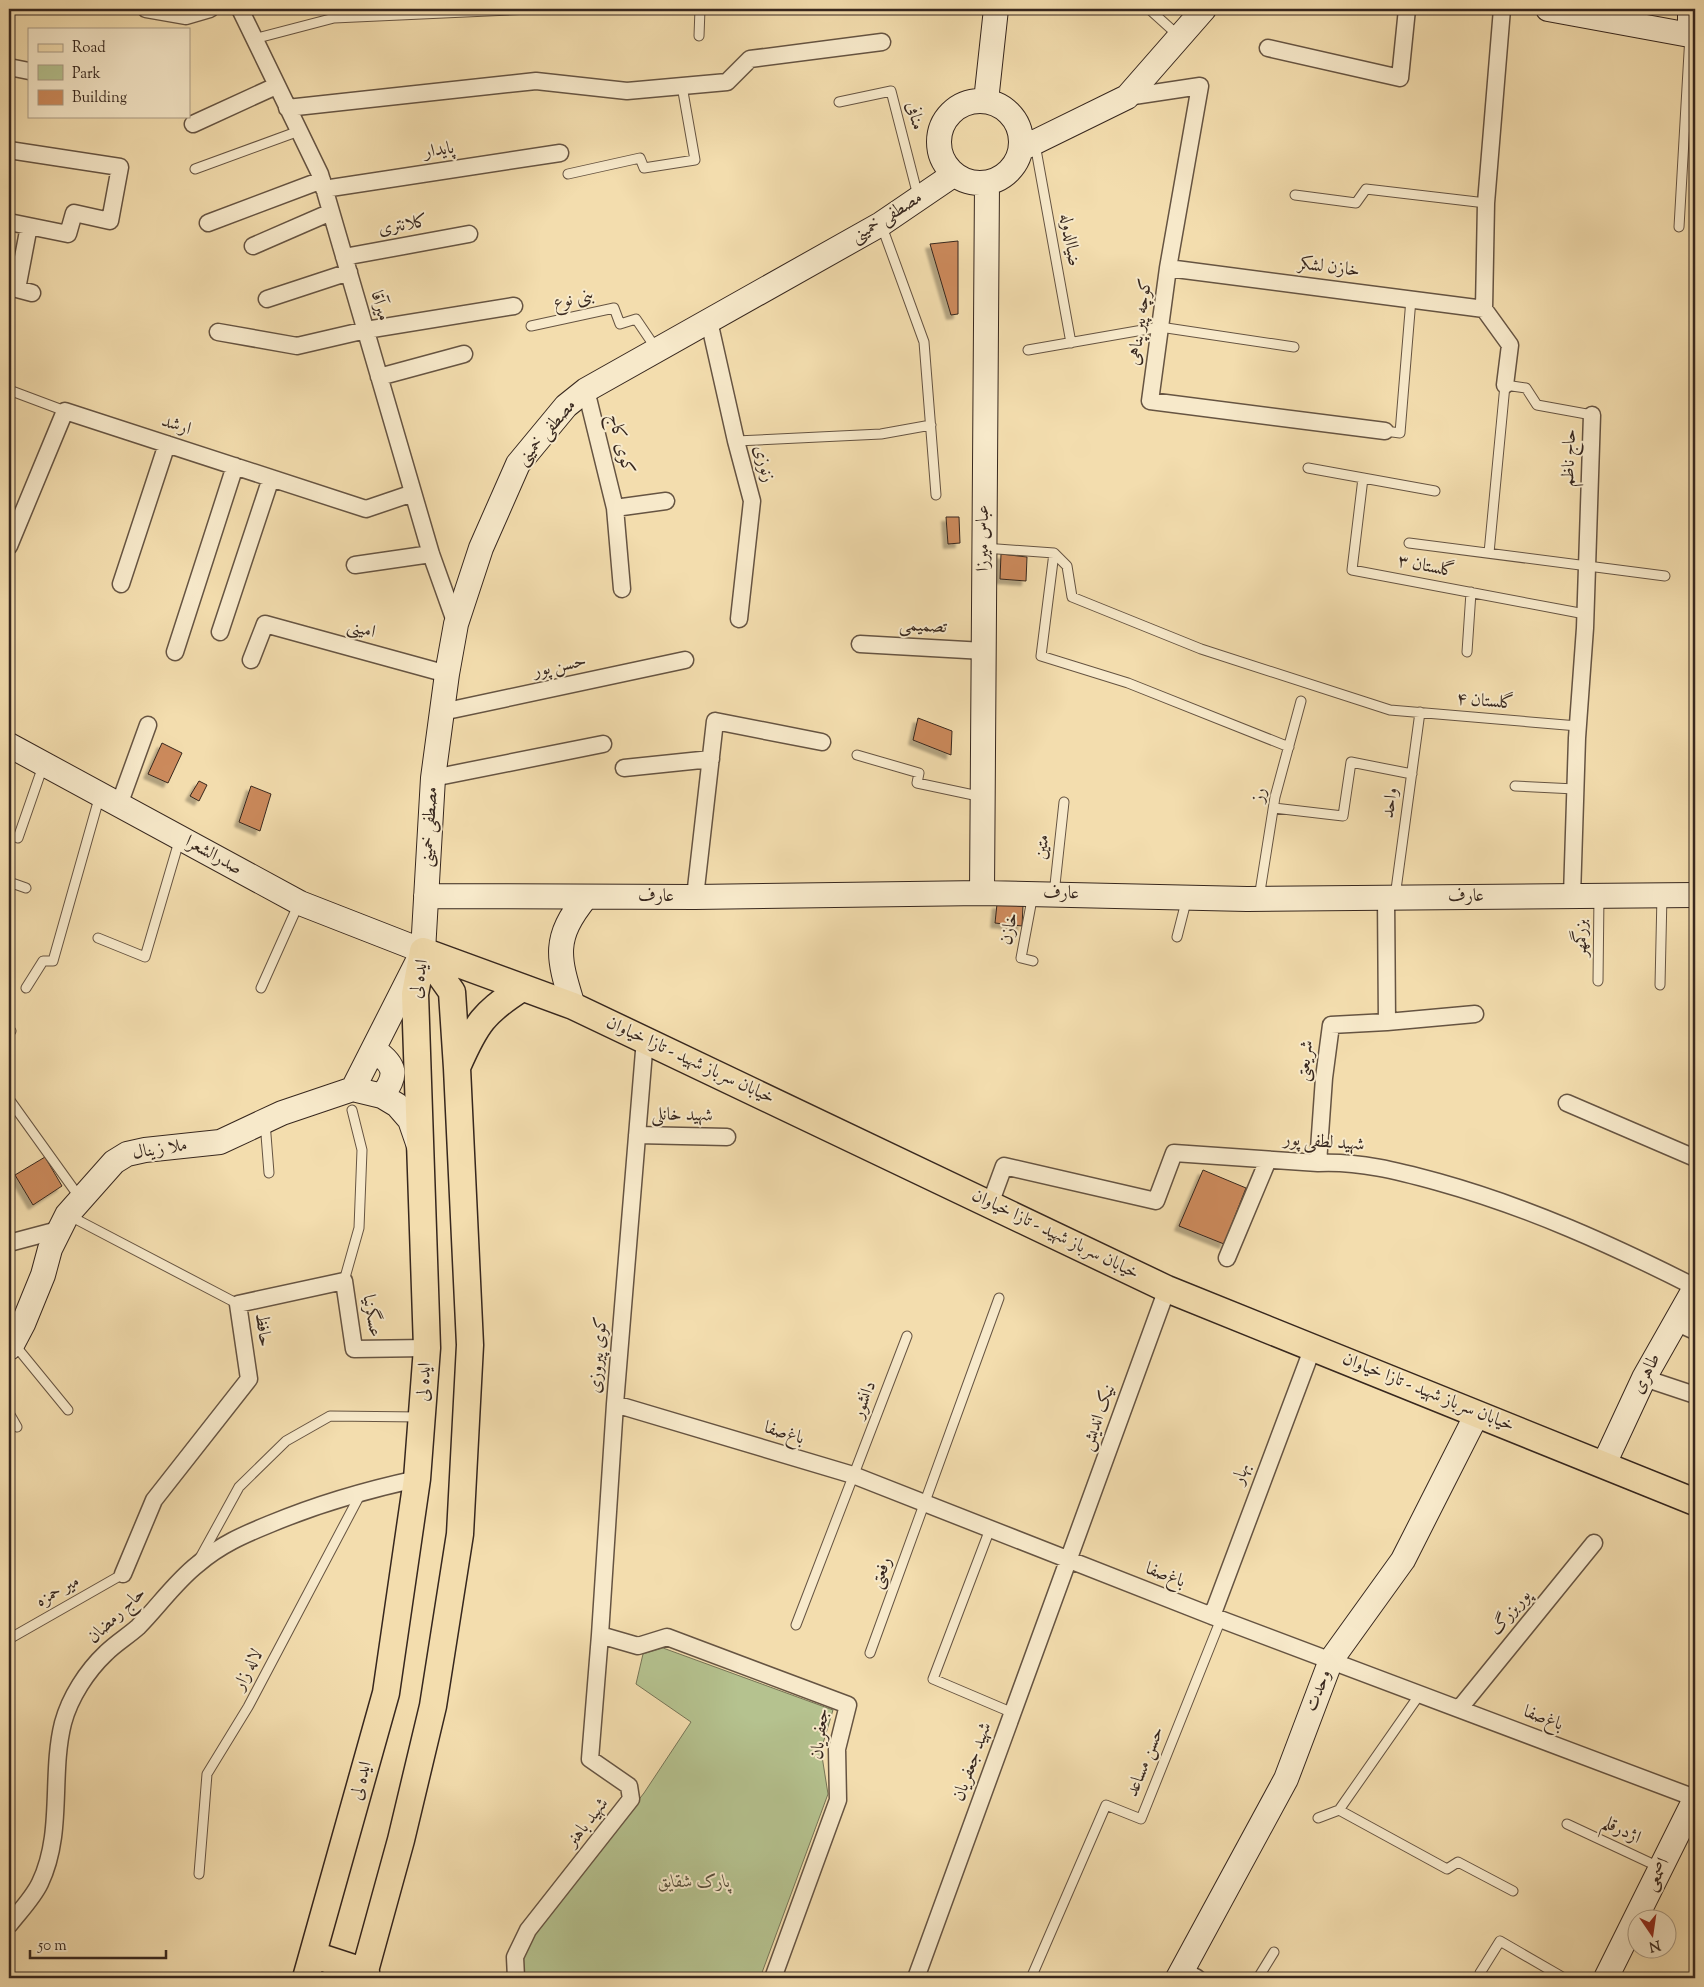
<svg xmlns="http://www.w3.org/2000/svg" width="1704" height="1987" font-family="'Sorts Mill Goudy',Amiri,serif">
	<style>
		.green { fill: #b5c28f; stroke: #767456 }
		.building { fill: #cc8a5b; stroke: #37271e; filter: url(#shadow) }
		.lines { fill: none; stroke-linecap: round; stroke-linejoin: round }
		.lane-casing { stroke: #665442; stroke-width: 11 }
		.street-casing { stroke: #665442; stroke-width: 19 }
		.secondary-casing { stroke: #37271e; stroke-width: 26 }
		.primary-casing { stroke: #37271e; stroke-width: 29 }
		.lane { stroke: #f7e9ca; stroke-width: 9 }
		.street { stroke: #f7e9ca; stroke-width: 16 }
		.secondary { stroke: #f7e9ca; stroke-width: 24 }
		.primary { stroke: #f3ddae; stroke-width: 26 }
		.labels { text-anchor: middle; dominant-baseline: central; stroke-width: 4; stroke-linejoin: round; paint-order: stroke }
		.street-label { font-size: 18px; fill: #37271e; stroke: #f7e9ca }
		.park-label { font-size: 18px; font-style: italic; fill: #564e3a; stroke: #f7e9ca }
	</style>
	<defs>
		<filter id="shadow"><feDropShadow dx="-4.5" dy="4.5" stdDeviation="1" flood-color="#0004"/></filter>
	</defs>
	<rect width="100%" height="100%" fill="#f3ddae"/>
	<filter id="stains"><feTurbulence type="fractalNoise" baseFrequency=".004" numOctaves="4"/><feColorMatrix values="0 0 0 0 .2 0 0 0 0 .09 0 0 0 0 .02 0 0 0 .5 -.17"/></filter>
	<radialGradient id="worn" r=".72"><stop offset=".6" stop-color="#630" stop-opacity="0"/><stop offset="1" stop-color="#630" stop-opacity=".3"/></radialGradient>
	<path class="green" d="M663 1648 833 1710 821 1750 828 1794 760 1978H523L522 1962 533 1935 644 1793 691 1722 636 1684 643 1654Z"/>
	<path class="building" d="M958 241V314L951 315 930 244Z
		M946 517H959L960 543 948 544Z
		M1001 554 1027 557 1026 581 1000 579Z
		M918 718 952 731 951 755 913 740Z
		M162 743 182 753 168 783 148 774Z
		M199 781 207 785 199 801 190 796Z
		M251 786 271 794 260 831 239 822Z
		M997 904 1023 906 1022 926 995 923Z
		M45 1157 62 1186 33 1205 15 1175Z
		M1203 1170 1246 1188 1224 1244 1179 1226Z"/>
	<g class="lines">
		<defs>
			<path id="lane" d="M1149 9 1180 37
				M699 36 700 9
				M254 39 334 18 531 9
				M839 102 891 91 918 196
				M1035 144 1071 343
				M195 169 299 131
				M568 174 640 158 644 168 695 160 682 86
				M1295 195 1356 203 1366 189 1486 203
				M881 224 924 342 936 495
				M1679 227 1690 35
				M531 326 614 308 620 324 636 319 657 350
				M1028 350 1160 327 1294 347
				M9 390 65 411
				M1385 431 1400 433 1411 299
				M736 441 881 434 931 425
				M1308 468 1435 491
				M1363 478 1352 570 1585 614
				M9 515 21 520
				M1409 543 1665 576
				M984 548 1054 553 1067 566 1072 597 1201 649 1390 710 1578 726
				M1054 553 1041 656 1128 683 1289 747
				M1489 553 1505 385 1526 388 1537 405 1592 415
				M1467 652 1471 592
				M857 755 919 773 917 783 983 797
				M1515 786 1575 789
				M1274 808 1343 816 1351 762 1412 774
				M18 838 43 766
				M9 882 26 888
				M1054 894 1064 802
				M1395 897 1420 712
				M1259 898 1275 797 1301 701
				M1177 937 1187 898
				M98 938 145 957 180 838
				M1033 961 1021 958 1033 894
				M1598 981 1599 896
				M1660 985 1662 895
				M26 988 43 961H53L100 795
				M261 988 299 903
				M9 1034 11 1031
				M9 1099 80 1198
				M265 1122 269 1173
				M68 1215 238 1304
				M344 1281 359 1228 362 1150 352 1110
				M14 1344 68 1410
				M9 1413 17 1427
				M990 1529 933 1679 1013 1713
				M200 1558 239 1487 286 1441 330 1416 420 1417
				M796 1625 907 1336
				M9 1639 123 1574
				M870 1653 999 1298
				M1339 1810 1447 1869 1458 1862 1513 1891
				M1318 1818 1339 1810 1420 1694
				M1567 1824 1659 1867
				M199 1874 207 1774 248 1707 361 1493
				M1480 1973 1500 1941 1564 1978
				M1031 1978 1106 1805 1141 1819 1221 1619
				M1258 1978 1274 1952"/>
			<path id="street" d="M146 9 186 16 210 9
				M240 9 320 174 431 554 456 624
				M1502 9 1486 203 1484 309 1510 345 1505 385
				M1268 48 1400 78 1407 9
				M9 67 29 71
				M1127 97 1200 86 1168 268 1150 401 1385 431
				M287 108 536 81 627 91 727 82 750 59 882 42
				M193 124 276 86
				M9 150 120 167 110 221 74 213 68 234 9 222
				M324 189 560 153
				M208 223 322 180
				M29 226 17 289 32 293
				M253 246 331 212
				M344 257 469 234
				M1168 268 1484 309
				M267 299 349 272
				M709 321 736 441 752 501 739 619
				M218 332 297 346 366 330 514 306
				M379 377 464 354
				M586 390 615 508 666 501
				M615 508 622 589
				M9 546 65 411 366 509 413 493
				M355 565 431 554
				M121 584 167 444
				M220 632 271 478
				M860 644 984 651
				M175 652 235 466
				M251 660 265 624 447 674
				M442 712 685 660
				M624 768 711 759
				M433 778 603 744
				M119 805 148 725
				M1572 896 1577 738 1585 628 1592 415
				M695 897 715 721 822 742
				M1387 1022 1475 1014
				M645 1039 615 1404 600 1635 638 1646 667 1637 848 1705 837 1749 838 1800 773 1978
				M1567 1103 1695 1158
				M637 1135 727 1137
				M1318 1163 1324 1078 1331 1025 1387 1022 1386 897
				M990 1204 1004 1166 1156 1201 1174 1153 1318 1163C1359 1161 1398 1171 1438 1182 1528 1207 1612 1245 1695 1287
				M9 1243 58 1230
				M1227 1258 1268 1160
				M1675 1322 1695 1331
				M1644 1378 1695 1395
				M615 1404 853 1475 1212 1616 1695 1798
				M123 1574 154 1500 249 1379 238 1304 344 1281 354 1349 427 1348
				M1212 1616 1313 1347
				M1459 1709 1594 1543
				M9 1925C19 1912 33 1898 40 1883 64 1833 50 1775 63 1723 70 1697 87 1671 106 1653 116 1643 128 1636 138 1627 158 1607 175 1582 198 1564 220 1545 243 1535 270 1524 318 1504 366 1490 417 1479
				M1182 1970 1197 1978
				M516 1978 515 1957 528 1930 631 1799 629 1786 590 1759 600 1635
				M916 1978 1167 1289"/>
			<path id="secondary" d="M1548 9 1695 36
				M1690 9V35
				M939 142a41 41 0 1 1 82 0a41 41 0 1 1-82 0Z
				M986 101 996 9
				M1021 149 1127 97 1204 9
				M9 745 300 903 423 951
				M982 893 987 183
				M426 896 695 897 982 893 1247 899 1695 895
				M573 1006C558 957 552 939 586 897
				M374 1050C396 1065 398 1075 382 1096
				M353 1089 423 951 433 778 447 674 456 624 481 548 518 464 566 406 586 390 881 224 953 175
				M9 1348 13 1343 23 1324 43 1275 50 1249 67 1215 114 1162 127 1154 145 1150 220 1142 282 1113 353 1089 382 1096 397 1105 410 1120 419 1146
				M1604 1464 1644 1378 1695 1288
				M1178 1978 1286 1779 1331 1660 1403 1560 1477 1414
				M1606 1978 1695 1799"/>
			<path id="primary" d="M423 951 573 1006 1167 1289 1695 1502
				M458 1065C476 1024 484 1012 522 988
				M314 1955 366 1972
				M306 1978 386 1693 417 1479 427 1348 415 994 423 951
				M363 1978 401 1840 433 1706 460 1534 470 1345 457 1068 452 992 423 951"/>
		</defs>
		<use href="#lane" class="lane-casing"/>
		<use href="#street" class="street-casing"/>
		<use href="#secondary" class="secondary-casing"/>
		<use href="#primary" class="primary-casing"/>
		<use href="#lane" class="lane"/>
		<use href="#street" class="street"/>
		<use href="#secondary" class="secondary"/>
		<use href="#primary" class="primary"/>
	</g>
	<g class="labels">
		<g class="street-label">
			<text transform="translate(914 116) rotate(76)">منافی</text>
			<text transform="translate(439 151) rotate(-9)">پایدار</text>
			<text transform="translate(887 218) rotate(-32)">مصطفی خمینی</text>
			<text transform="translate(403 226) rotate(-10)">کلانتری</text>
			<text transform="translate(1069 240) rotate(80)">ضیاالدوله</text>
			<text transform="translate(1329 268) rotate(7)">خازن لشکر</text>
			<text transform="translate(574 300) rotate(-12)">بنی نوع</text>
			<text transform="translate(379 306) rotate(74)">میرآقا</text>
			<text transform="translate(1141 322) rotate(-82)">کوچه پیر پناهی</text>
			<text transform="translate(176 426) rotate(18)">ارشد</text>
			<text transform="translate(547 433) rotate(-49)">مصطفی خمینی</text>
			<text transform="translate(620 444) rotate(76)">کوی کاج</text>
			<text transform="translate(1570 458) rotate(-88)">حاج ناظم</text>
			<text transform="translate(763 464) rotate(75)">زنوزی</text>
			<text transform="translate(984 538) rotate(-90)">عباس میرزا</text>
			<text transform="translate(1426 567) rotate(11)">گلستان ۳</text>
			<text transform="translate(923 627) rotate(3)">تصمیمی</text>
			<text transform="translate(361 630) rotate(15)">امینی</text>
			<text transform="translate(560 667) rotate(-12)">حسن پور</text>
			<text transform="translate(1485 702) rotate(5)">گلستان ۴</text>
			<text transform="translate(1260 795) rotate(-78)">رز</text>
			<text transform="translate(1391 803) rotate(-82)">واحد</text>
			<text transform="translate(430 827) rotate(-86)">مصطفی خمینی</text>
			<text transform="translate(1043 847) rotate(-84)">متین</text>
			<text transform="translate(213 856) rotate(29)">صدرالشعرا</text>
			<text transform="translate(1061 894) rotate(1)">عارف</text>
			<text x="656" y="897">عارف</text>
			<text transform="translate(1466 897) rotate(-1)">عارف</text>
			<text transform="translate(1010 929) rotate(-79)">خازن</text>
			<text transform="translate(1582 938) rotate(-89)">بزرگمهر</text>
			<text transform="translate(420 979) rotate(-80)">ایده لى</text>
			<text transform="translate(690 1061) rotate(25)">خیابان سرباز شهید - تازا خیاوان</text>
			<text transform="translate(1306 1061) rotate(-84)">شریعتی</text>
			<text transform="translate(682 1116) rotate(1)">شهید خانلی</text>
			<text transform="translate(1324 1143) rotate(4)">شهید لطفی پور</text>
			<text transform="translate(160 1150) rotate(-9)">ملا زینال</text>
			<text transform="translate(1055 1235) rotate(26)">خیابان سرباز شهید - تازا خیاوان</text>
			<text transform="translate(371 1316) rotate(80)">عسگرنیا</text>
			<text transform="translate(262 1330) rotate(82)">حافظ</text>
			<text transform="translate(599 1355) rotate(-85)">کوی پیروزی</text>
			<text transform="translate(1647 1374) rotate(-63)">طاهری</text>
			<text transform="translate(425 1382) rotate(-87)">ایده لى</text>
			<text transform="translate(1428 1393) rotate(22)">خیابان سرباز شهید - تازا خیاوان</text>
			<text transform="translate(865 1400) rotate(-69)">دانشور</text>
			<text transform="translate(1099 1418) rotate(-70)">نیک اندیش</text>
			<text transform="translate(784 1434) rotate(17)">باغ‌صفا</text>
			<text transform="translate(1242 1474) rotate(-70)">بهار</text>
			<text transform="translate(882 1573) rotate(-70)">رفعتی</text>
			<text transform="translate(1165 1576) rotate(21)">باغ‌صفا</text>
			<text transform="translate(58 1592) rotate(-29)">میر حمزه</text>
			<text transform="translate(1511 1613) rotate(-50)">پوربزرگ</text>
			<text transform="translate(117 1616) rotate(-44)">حاج رمضان</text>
			<text transform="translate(249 1670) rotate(-62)">لاله زار</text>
			<text transform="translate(1319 1691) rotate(-69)">وحدت</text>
			<text transform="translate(1543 1719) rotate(21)">باغ‌صفا</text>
			<text transform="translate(821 1734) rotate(-83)">جعفریان</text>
			<text transform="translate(973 1762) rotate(-70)">شهید جعفریان</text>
			<text transform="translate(1146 1762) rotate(-68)">حسن مساعد</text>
			<text transform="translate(362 1781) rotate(-75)">ایده لى</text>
			<text transform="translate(588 1823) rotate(-52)">شهید باهنر</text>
			<text transform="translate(1621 1831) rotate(26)">اژدرقلم</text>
			<text transform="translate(1658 1875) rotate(-64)">اصمعی</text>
		</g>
		<g class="park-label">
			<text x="694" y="1883">پارک شقایق</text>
		</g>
	</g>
	<rect width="1704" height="1987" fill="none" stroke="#f3ddae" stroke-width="30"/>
	<rect x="10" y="10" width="1684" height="1967" fill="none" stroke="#37271e" stroke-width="2.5"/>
	<rect x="15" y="15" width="1674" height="1957" fill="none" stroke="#37271e"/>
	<rect x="28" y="28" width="162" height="90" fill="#f7e9ca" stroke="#aa9b85"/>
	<rect x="38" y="44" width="25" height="8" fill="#f3ddae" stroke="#aa9b85"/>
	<text x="72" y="52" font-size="15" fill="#37271e">Road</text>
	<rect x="38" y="65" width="25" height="15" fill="#b5c28f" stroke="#aa9b85"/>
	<text x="72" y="78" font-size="15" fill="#37271e">Park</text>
	<rect x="38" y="90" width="25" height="15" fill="#cc8a5b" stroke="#aa9b85"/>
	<text x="72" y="102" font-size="15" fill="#37271e">Building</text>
	<g transform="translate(1652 1934) rotate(167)"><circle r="24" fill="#f7e9ca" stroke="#aa9b85"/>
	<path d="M0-4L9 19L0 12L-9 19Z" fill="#8f2418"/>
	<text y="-8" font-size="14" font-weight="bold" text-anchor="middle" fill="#37271e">N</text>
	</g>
	<path d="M30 1950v8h136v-8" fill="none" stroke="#37271e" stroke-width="2.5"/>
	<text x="38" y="1950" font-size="15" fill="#37271e" stroke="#f7e9ca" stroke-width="4" paint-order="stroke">50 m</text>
	<rect width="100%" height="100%" filter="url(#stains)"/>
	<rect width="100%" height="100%" fill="url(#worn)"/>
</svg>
